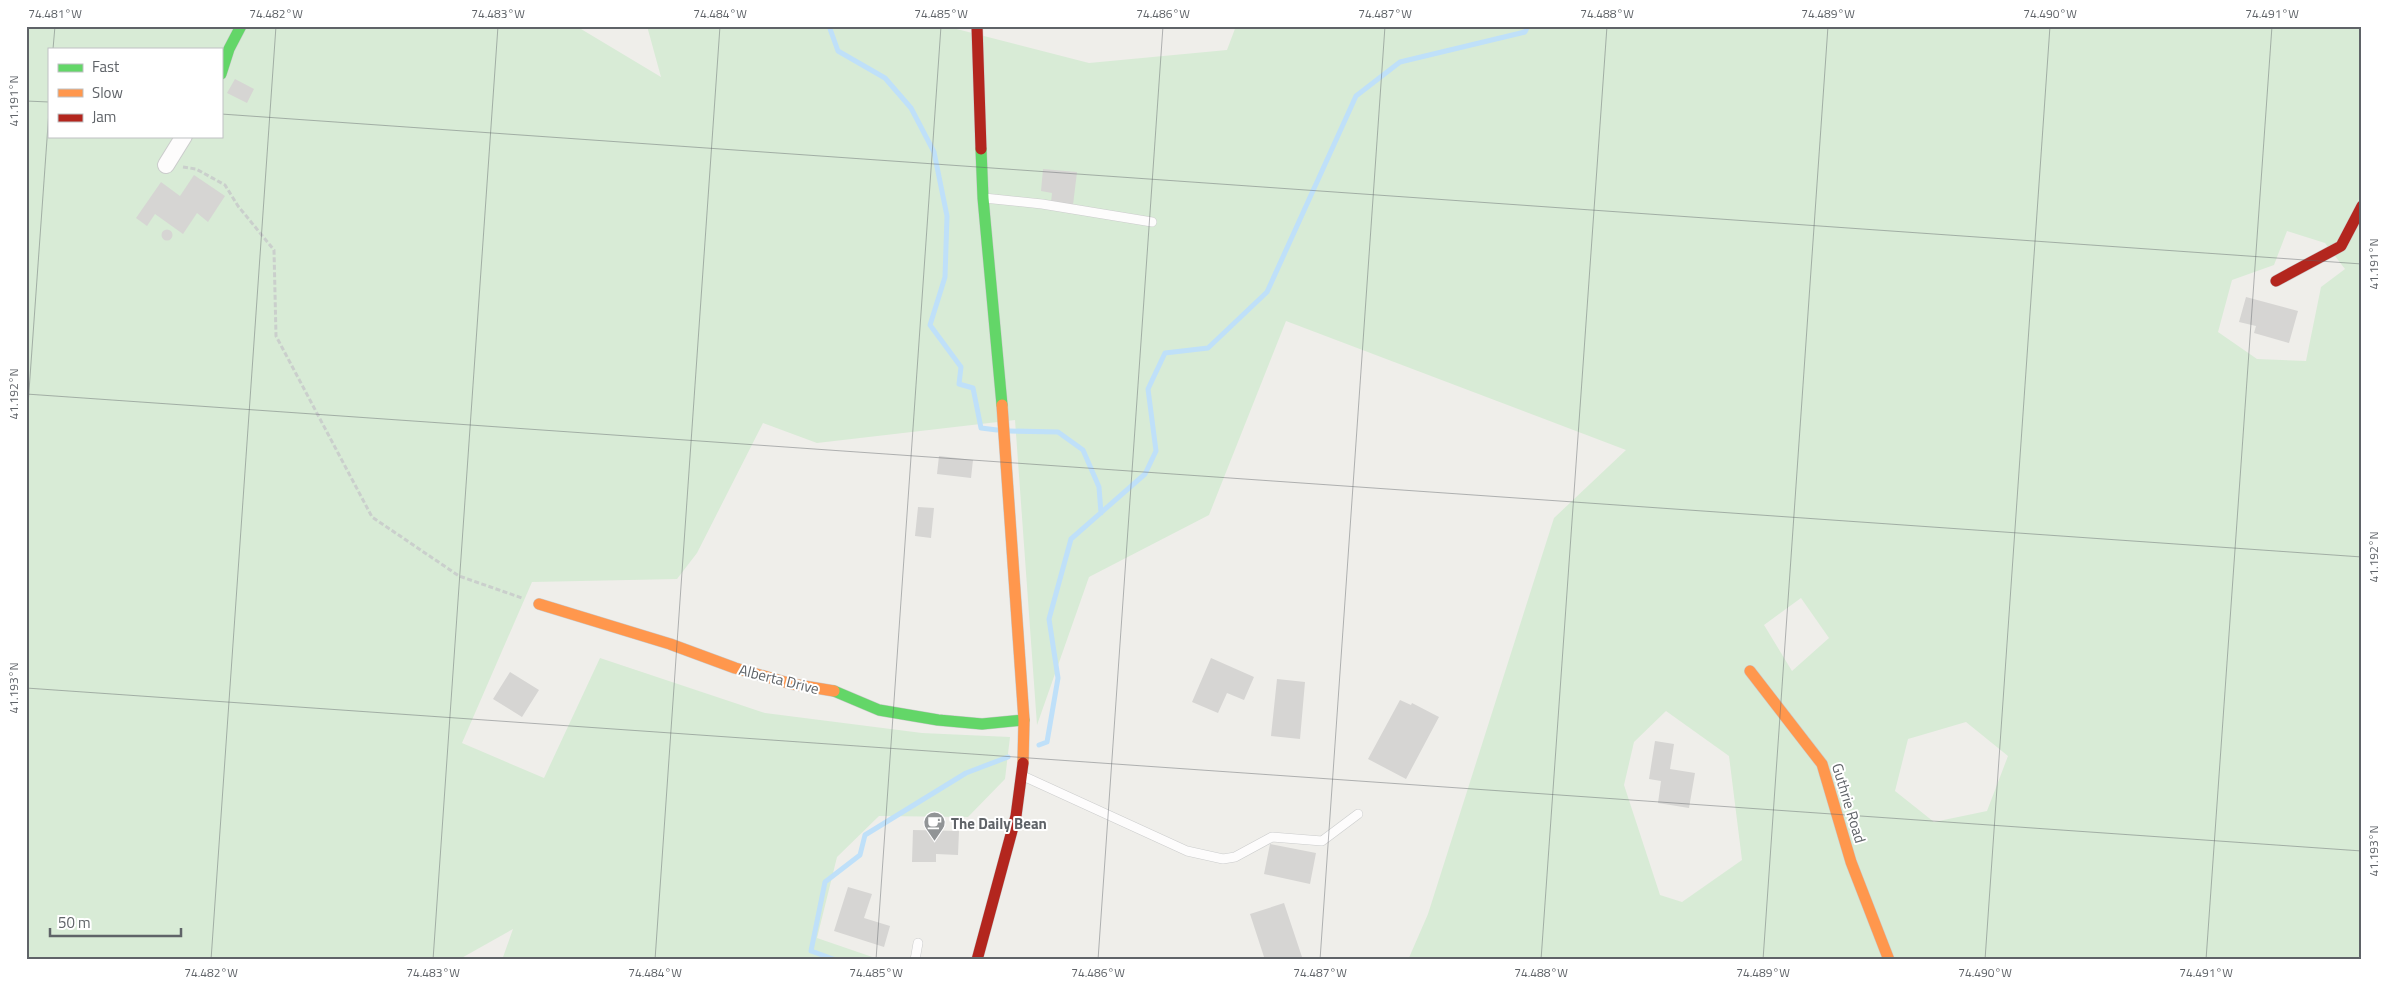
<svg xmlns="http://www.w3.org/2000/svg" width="2388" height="986" font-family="'Titillium Web',sans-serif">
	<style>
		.green { fill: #d8ebd6; fill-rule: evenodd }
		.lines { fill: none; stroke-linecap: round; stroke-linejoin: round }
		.stream { stroke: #bfe0f9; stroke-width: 5 }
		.building { fill: #d6d5d3 }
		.lane-casing { stroke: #cbcccc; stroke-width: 10 }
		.street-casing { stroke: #cbcccc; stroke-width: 18 }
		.fast-casing { stroke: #cacacb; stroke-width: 12 }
		.slow-casing { stroke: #cacacb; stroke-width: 12 }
		.jam-casing { stroke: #cacacb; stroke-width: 12 }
		.path { stroke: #cacfcc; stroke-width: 3; stroke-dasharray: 5 2.5; stroke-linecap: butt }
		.lane { stroke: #fdfcfc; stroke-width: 9 }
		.street { stroke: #fdfcfc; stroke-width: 16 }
		.fast { stroke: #63d668; stroke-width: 11 }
		.slow { stroke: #ff974d; stroke-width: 11 }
		.jam { stroke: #b3261e; stroke-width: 11 }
		.ticks { fill: none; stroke: #5f6368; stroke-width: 1; stroke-opacity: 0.45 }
		.labels { text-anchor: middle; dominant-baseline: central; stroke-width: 4; stroke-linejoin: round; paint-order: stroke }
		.street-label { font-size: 15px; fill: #5f6368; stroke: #fff }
		.poi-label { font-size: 15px; font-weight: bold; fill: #5f6368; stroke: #fff; text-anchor: start }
		.neatline { fill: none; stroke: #5f6368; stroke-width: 2 }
		.ticks-label { font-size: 12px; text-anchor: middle; fill: #5f6368 }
	</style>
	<rect width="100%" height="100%" fill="#efeeea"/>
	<path class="green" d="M26 26H576L661 77 647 26H945L1089 63 1227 50 1236 26H2362V960H1408L1428 914 1554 518 1626 450 1286 321 1209 515 1089 577 1037 725 1015 420 817 443 763 423 697 553 677 579 532 582 462 743 544 778 600 658 765 713 922 733 1010 737 1005 779 968 817 879 816 837 857 817 938 881 960H502L513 929 458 960H26ZM49 49H221V136H49ZM2287 231 2325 243 2345 269 2321 287 2306 361 2257 359 2218 332 2232 280 2274 265ZM1801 598 1829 638 1792 671 1764 625ZM1666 711 1729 756 1742 860 1682 902 1660 895 1624 785 1634 742ZM1966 722 2008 756 1987 811 1934 822 1895 791 1908 739Z"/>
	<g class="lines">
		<path class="stream" d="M829 26 838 51 885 78 911 108 934 152 947 216 945 277 930 325 961 367 959 384 973 388 981 428 997 430
			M1010 431 1058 432 1083 450 1099 487 1101 513
			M1039 745 1047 742 1058 678 1049 619 1071 539 1145 474 1156 451 1148 389 1165 353 1208 348 1267 292 1356 96 1400 62 1525 32 1528 26
			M836 960 811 951 825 882 860 855 865 835 966 773 1008 757"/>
	</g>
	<path class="building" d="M235 79 254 89 247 103 227 93Z
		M1043 169 1077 172 1073 205 1051 203 1052 193 1041 191Z
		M194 175 225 196 208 222 197 213 183 234 155 214 147 226 136 218 161 182 180 196Z
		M161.5 235a5.5 5.5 0 1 1 11 0a5.5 5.5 0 1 1-11 0Z
		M2246 297 2298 311 2289 343 2254 333 2256 326 2239 322Z
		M939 456 973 460 971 478 937 474Z
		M918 507 934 508 931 538 915 536Z
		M1211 658 1254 677 1244 700 1227 693 1218 713 1192 702Z
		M510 672 539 690 522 717 493 699Z
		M1277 679 1305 682 1300 739 1271 736Z
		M1400 700 1411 705 1412 703 1439 717 1406 779 1368 759Z
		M1655 741 1674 744 1670 769 1695 773 1689 808 1658 803 1661 781 1649 779Z
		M913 830 959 831 958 855 936 854V862H912Z
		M1270 844 1316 853 1310 884 1264 874Z
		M848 887 872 894 864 918 890 926 884 947 834 931Z
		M1284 903 1303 960H1265L1250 914Z"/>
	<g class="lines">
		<defs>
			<path id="lane" d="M984 198 1042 204 1152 222
				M1023 776 1187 851 1223 859 1235 857 1272 837 1322 841 1358 814
				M915 960 918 943"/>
			<path id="street" d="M166 165 184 136"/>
			<path id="fast" d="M221 74 229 49 241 26
				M981 149 983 198 1002 405
				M834 691 879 710 938 720 982 724 1024 720"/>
			<path id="slow" d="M1002 405 1024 720 1023 763
				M539 604 670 644 735 668 792 684 834 691
				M1750 671 1822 764 1851 862 1889 960"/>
			<path id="jam" d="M977 26 981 149
				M2276 281 2341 246 2362 206
				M977 960 1016 816 1023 763"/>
		</defs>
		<use href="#lane" class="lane-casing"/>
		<use href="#street" class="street-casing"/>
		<use href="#fast" class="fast-casing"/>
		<use href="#slow" class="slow-casing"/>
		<use href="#jam" class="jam-casing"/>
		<path class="path" d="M183 167 196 169 225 185 238 206 274 250 276 336 372 517 459 576 522 598"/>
		<use href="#lane" class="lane"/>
		<use href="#street" class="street"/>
		<use href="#fast" class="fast"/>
		<use href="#slow" class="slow"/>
		<use href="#jam" class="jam"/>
	</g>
	<path class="ticks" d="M53 49 55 26M26 101 49 102M221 114 2362 264M26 394 2362 557M26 433 49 111M26 688 2362 851M211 960 276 26M433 960 498 26M655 960 720 26M876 960 941 26M1098 960 1163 26M1320 960 1385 26M1541 960 1607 26M1763 960 1828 26M1985 960 2050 26M2206 960 2272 26"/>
	<defs>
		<symbol id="cafe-pin" viewBox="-11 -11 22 30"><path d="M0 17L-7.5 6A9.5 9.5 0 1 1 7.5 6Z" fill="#919496" stroke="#fff"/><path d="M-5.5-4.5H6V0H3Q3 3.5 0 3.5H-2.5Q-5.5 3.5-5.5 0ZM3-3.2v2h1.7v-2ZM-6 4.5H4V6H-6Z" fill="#fff"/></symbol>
	</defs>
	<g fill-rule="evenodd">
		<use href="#cafe-pin" x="922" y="810" width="25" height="34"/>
	</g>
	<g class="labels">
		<g class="street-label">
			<text transform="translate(779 679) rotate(14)">Alberta Drive</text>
			<text transform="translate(1849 803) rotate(73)">Guthrie Road</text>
		</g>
		<g class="poi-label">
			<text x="951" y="823">The Daily Bean</text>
		</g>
	</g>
	<rect width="2388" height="986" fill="none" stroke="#ffffff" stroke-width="55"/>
	<rect x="48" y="48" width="175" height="90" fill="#ffffff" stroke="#bfc1c3"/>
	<rect x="58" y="64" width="25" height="8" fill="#63d668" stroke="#bfc1c3"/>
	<text x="92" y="72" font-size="15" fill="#5f6368">Fast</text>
	<rect x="58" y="89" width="25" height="8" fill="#ff974d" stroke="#bfc1c3"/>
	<text x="92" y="98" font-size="15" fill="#5f6368">Slow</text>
	<rect x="58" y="114" width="25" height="8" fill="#b3261e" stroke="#bfc1c3"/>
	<text x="92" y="122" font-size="15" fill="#5f6368">Jam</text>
	<path d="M50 928v8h131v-8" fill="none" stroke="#5f6368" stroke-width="2.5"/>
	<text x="58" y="928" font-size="15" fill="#5f6368" stroke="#ffffff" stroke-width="4" paint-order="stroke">50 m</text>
	<rect x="28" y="28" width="2332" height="930" class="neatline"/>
	<g class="ticks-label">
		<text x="55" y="18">74.481°W</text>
		<text x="276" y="18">74.482°W</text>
		<text x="498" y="18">74.483°W</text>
		<text x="720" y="18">74.484°W</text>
		<text x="941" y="18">74.485°W</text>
		<text x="1163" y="18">74.486°W</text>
		<text x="1385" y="18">74.487°W</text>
		<text x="1607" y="18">74.488°W</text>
		<text x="1828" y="18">74.489°W</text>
		<text x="2050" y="18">74.490°W</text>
		<text x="2272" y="18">74.491°W</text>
		<text transform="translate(14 101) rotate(-90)" y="4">41.191°N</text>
		<text transform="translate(2374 264) rotate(-90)" y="4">41.191°N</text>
		<text transform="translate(14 394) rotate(-90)" y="4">41.192°N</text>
		<text transform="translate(2374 557) rotate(-90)" y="4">41.192°N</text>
		<text transform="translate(14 688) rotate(-90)" y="4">41.193°N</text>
		<text transform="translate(2374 851) rotate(-90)" y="4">41.193°N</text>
		<text x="211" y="977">74.482°W</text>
		<text x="433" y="977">74.483°W</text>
		<text x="655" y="977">74.484°W</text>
		<text x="876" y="977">74.485°W</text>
		<text x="1098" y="977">74.486°W</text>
		<text x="1320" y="977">74.487°W</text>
		<text x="1541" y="977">74.488°W</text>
		<text x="1763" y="977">74.489°W</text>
		<text x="1985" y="977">74.490°W</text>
		<text x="2206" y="977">74.491°W</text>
	</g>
</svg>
